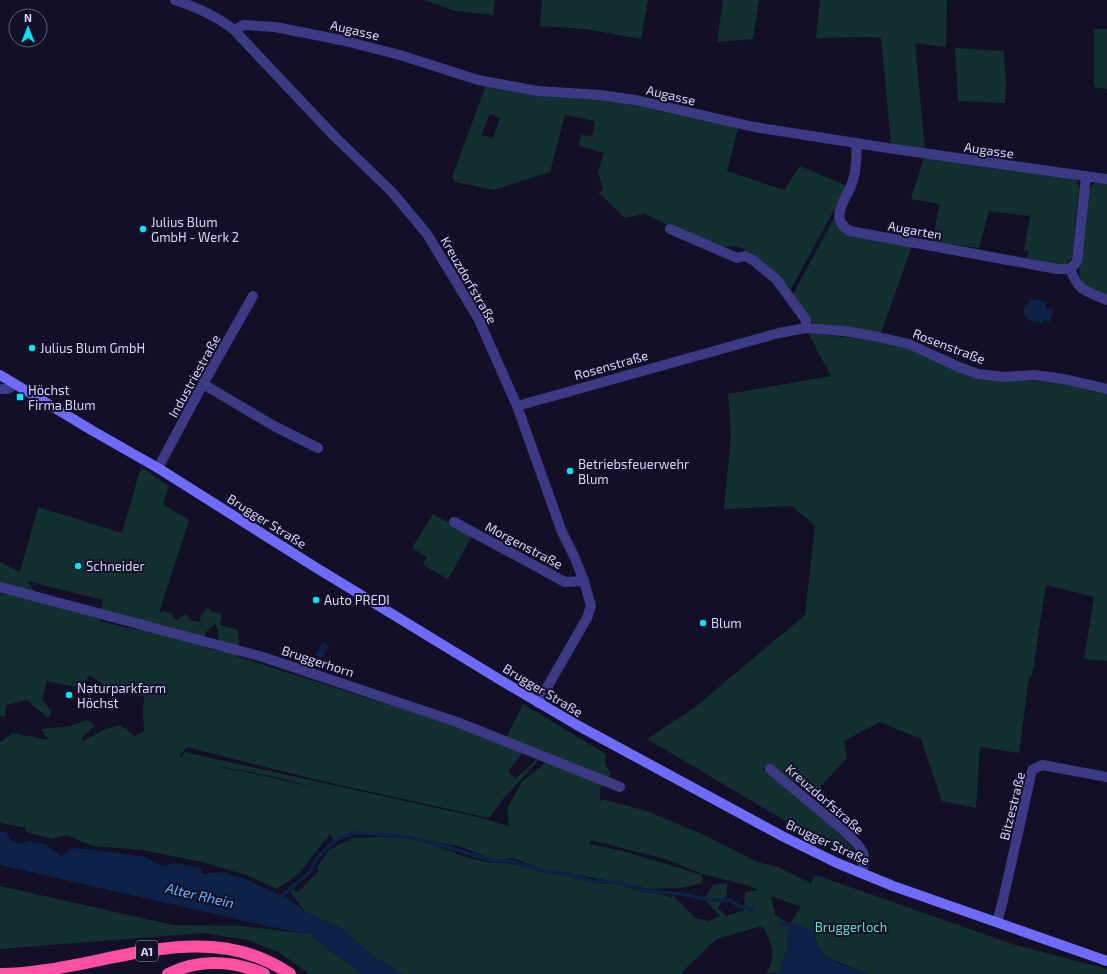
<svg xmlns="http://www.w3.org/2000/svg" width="1107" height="974" font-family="'Exo 2',sans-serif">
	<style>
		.green { fill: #12302f; fill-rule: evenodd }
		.water { fill: #0c2248 }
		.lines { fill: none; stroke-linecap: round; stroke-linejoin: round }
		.stream { stroke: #0c2248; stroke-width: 3.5 }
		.minor { stroke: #3d3a85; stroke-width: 10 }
		.secondary { stroke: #6f6bff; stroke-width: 10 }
		.motorway { stroke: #ff4fa3; stroke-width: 12 }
		.poi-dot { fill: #00e5ff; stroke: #130f26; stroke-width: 1.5 }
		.labels { text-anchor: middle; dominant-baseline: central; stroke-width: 4; stroke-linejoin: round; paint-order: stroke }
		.shield { fill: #130f26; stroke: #9e99be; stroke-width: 1 }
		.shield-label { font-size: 12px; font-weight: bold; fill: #d9d4ff }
		.street-label { font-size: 13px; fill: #d9d4ff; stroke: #130f26 }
		.poi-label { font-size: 13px; fill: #d9d4ff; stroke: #130f26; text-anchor: start }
		.park-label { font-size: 13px; fill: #5fe0c0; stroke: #130f26 }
		.water-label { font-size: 14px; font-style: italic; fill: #62b6ff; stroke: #130f26 }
	</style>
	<rect width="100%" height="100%" fill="#130f26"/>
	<path class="green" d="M424 0H495L493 15 455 11Z
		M542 0H648L641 39 585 29 540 26Z
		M723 0H759L753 39 717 42Z
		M820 0H947L946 47 915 43 925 150 891 144 881 38 871 37 816 38Z
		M1094 29H1107V89L1094 87Z
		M955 48 1004 51 1006 84 1005 103 958 101Z
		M486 85 534 95 569 98 608 99 635 103 738 128 727 171 784 190 800 166 847 186 789 293C780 279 751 247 734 246 731 245 726 248 722 249L644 214 625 218 598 192 603 190 598 172 604 153 579 146 581 135 592 136 595 121 565 115 550 172 494 190 455 182 452 177ZM490 114 500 118 493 138 481 135Z
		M924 157 1070 178 1076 180 1079 187 1072 258 1066 264 1059 265 1026 258 1029 251 1024 250 1030 216 989 211 979 248 933 242 939 204 911 199Z
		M1096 182 1107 183V296L1088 288 1081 282 1079 272 1088 194 1091 186Z
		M834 218C838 228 842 232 851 236L912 246 881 333 816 325 810 321 792 296Z
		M808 333 887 342 912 350 969 375 996 381H1024L1059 382 1107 393V661L1084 659 1094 597 1046 585 1032 676 1029 677 1019 753 980 747 976 808 942 801 921 739 880 722 844 741 847 758 812 796 799 785 768 765 763 769 828 822 858 854 857 856 794 826 647 739 694 708 805 615 815 526 792 506 724 509 731 435 728 394 831 376Z
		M141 467 169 486 163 504 189 520 159 613 163 611 171 613 176 620 187 614 190 620 200 622 201 614 208 608 212 612 222 614 220 625 238 630 239 643 236 656 455 726 523 752 508 772 516 778 537 759 538 761 504 798 489 818 313 779 187 747 179 757 195 761 182 757 184 752 482 818 509 826 507 808 522 782 552 757 506 738 523 704 606 754 605 765 611 773 600 789V803L602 799 647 811 704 835 757 862 778 867 811 883 816 875 1012 944 1107 969V974H869L831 959 824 955 819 948 814 934 787 933V947L780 972 765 974C778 959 772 941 762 926L717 939 684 970 682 974H404L375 958 339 927 305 912 286 886 298 892 319 871 317 867 329 850 353 838 381 837 417 839 463 856 489 863H508L552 874 565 875 601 884H618L641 892 655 893 671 897 673 896 695 918 709 921 720 916 704 899 713 885 727 883V894L718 908 726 916 744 910 745 892 759 890 750 886 703 874 665 859 591 840 589 844 623 851 702 875V883L681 888 649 889 590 877 544 870 513 858 494 860 459 846 393 835 358 832 334 840 330 834 312 856 300 873 277 889 246 875 202 862 143 850 93 846 67 835 52 839 25 832 26 828 0 823V742L13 733 48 740 41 729 70 726 87 720 95 725 81 739 83 741 105 729 120 725 135 736 144 731 143 711 144 696 115 694 91 676 87 677 85 689 47 681 42 699 52 712 48 718 27 700 6 705 5 717 0 716V594H16L0 585V562L20 572 38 507 122 533ZM27 581 103 600 101 610 139 628 138 630 100 621V617L40 597ZM215 624C220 630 218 643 218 651L207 648 203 639 207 631ZM206 764 272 776 325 790 270 777ZM771 896 801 907 790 924 775 915Z
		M433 514 472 536 448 579 423 565 427 557 412 548Z
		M0 886 173 925 242 926 308 934 363 974H310L280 953 248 940 204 933 0 949Z"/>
	<path class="water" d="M1029 299 1040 300 1046 303V309L1047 310 1051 308 1053 310 1050 321 1048 322 1046 321 1045 317 1043 323 1027 320C1023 314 1022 307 1029 303Z
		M323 642 329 646 322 658 315 655Z
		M0 832H6L12 841 22 844 29 841 45 844 61 856 72 848 97 850 145 857 162 866 175 863 202 868V874L221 872 245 879 291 900 305 912 339 927 375 958 404 974H363L308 934 267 926 0 865Z
		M793 923 811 930C815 936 816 944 820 950 831 964 853 967 869 974H772L780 972 787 947V933L790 925Z"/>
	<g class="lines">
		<path class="stream" d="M281 898 284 894 310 872 316 859 329 846 340 838 354 833 379 834 408 837 450 848 493 861H510L547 872 563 873 592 881 620 883 641 890 681 894 710 900H730L739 906 752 910
			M781 923 790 925"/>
		<path class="minor" d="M175 0C196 7 217 16 234 30L335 137 392 192 427 234 478 318 517 406 562 532 574 556 584 581 591 606 587 618 538 703
			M234 30 244 25 275 27 341 40 400 55 478 80 538 91 600 95 636 100 754 127 894 149 1107 179
			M857 143C856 155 857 169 853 180 849 197 826 218 850 231L1057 269C1067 269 1072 270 1077 261L1086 176
			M670 229 737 258 745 256 754 261 776 279 806 320V328
			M1070 269C1079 292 1086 291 1107 300
			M203 384 274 426 318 448
			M0 389H8L14 384
			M517 406 779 333 806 328 844 331 874 336 909 344 959 367 978 374 1004 377 1035 375 1064 379 1107 389
			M158 468 203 384 253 296
			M454 522 565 582 584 581
			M0 587 263 657 457 722 620 787
			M770 769 843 830 859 846 863 853 865 861 861 873
			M997 922 1003 900 1032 770 1042 765 1048 766 1107 777"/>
		<path class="secondary" d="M0 375 93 431 158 468 315 567 502 681 577 725 782 836 837 863 893 886 1107 961"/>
		<path class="motorway" d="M0 974C96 974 202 912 290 974
			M168 974C198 959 233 960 264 974"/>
	</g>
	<g class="poi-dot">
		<circle cx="143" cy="229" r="4"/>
		<circle cx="32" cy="348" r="4"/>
		<rect x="16" y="393" width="8" height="8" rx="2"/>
		<circle cx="570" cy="471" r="4"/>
		<circle cx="78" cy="566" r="4"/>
		<circle cx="316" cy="600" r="4"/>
		<circle cx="703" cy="623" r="4"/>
		<circle cx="69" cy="695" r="4"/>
	</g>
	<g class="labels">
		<rect class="shield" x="136" y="941" width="22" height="20" rx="3"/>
		<g class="shield-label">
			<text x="147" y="951">A1</text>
		</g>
		<g class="street-label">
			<text transform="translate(355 30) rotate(13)">Augasse</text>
			<text transform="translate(671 95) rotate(13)">Augasse</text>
			<text transform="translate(989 150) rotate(8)">Augasse</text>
			<text transform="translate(915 230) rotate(10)">Augarten</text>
			<text transform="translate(469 280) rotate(60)">Kreuzdorfstraße</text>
			<text transform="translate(949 346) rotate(21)">Rosenstraße</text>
			<text transform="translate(611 365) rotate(-16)">Rosenstraße</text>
			<text transform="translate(194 376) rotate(-61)">Industriestraße</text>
			<text transform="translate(267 521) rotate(32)">Brugger Straße</text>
			<text transform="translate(524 545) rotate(28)">Morgenstraße</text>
			<text transform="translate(318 661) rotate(18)">Bruggerhorn</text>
			<text transform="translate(543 690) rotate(31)">Brugger Straße</text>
			<text transform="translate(825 799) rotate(41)">Kreuzdorfstraße</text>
			<text transform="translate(1012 806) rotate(-76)">Bitzestraße</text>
			<text transform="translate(828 842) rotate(25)">Brugger Straße</text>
		</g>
		<g class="poi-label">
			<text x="151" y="222">Julius Blum<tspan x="151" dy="15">GmbH - Werk 2</tspan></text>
			<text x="40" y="348">Julius Blum GmbH</text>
			<text x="28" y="390">Höchst<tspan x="28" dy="15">Firma Blum</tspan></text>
			<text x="578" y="464">Betriebsfeuerwehr<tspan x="578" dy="15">Blum</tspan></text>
			<text x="86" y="566">Schneider</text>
			<text x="324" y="600">Auto PREDI</text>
			<text x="711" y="623">Blum</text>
			<text x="77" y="688">Naturparkfarm<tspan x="77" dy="15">Höchst</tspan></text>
		</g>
		<g class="park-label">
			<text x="851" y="927">Bruggerloch</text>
		</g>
		<g class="water-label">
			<text transform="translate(200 895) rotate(13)">Alter Rhein</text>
		</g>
	</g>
	<g transform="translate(28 28)"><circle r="19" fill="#130f26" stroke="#625e7d"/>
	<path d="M0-3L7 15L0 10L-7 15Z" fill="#00e5ff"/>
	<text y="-6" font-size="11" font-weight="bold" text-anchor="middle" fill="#d9d4ff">N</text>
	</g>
</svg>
